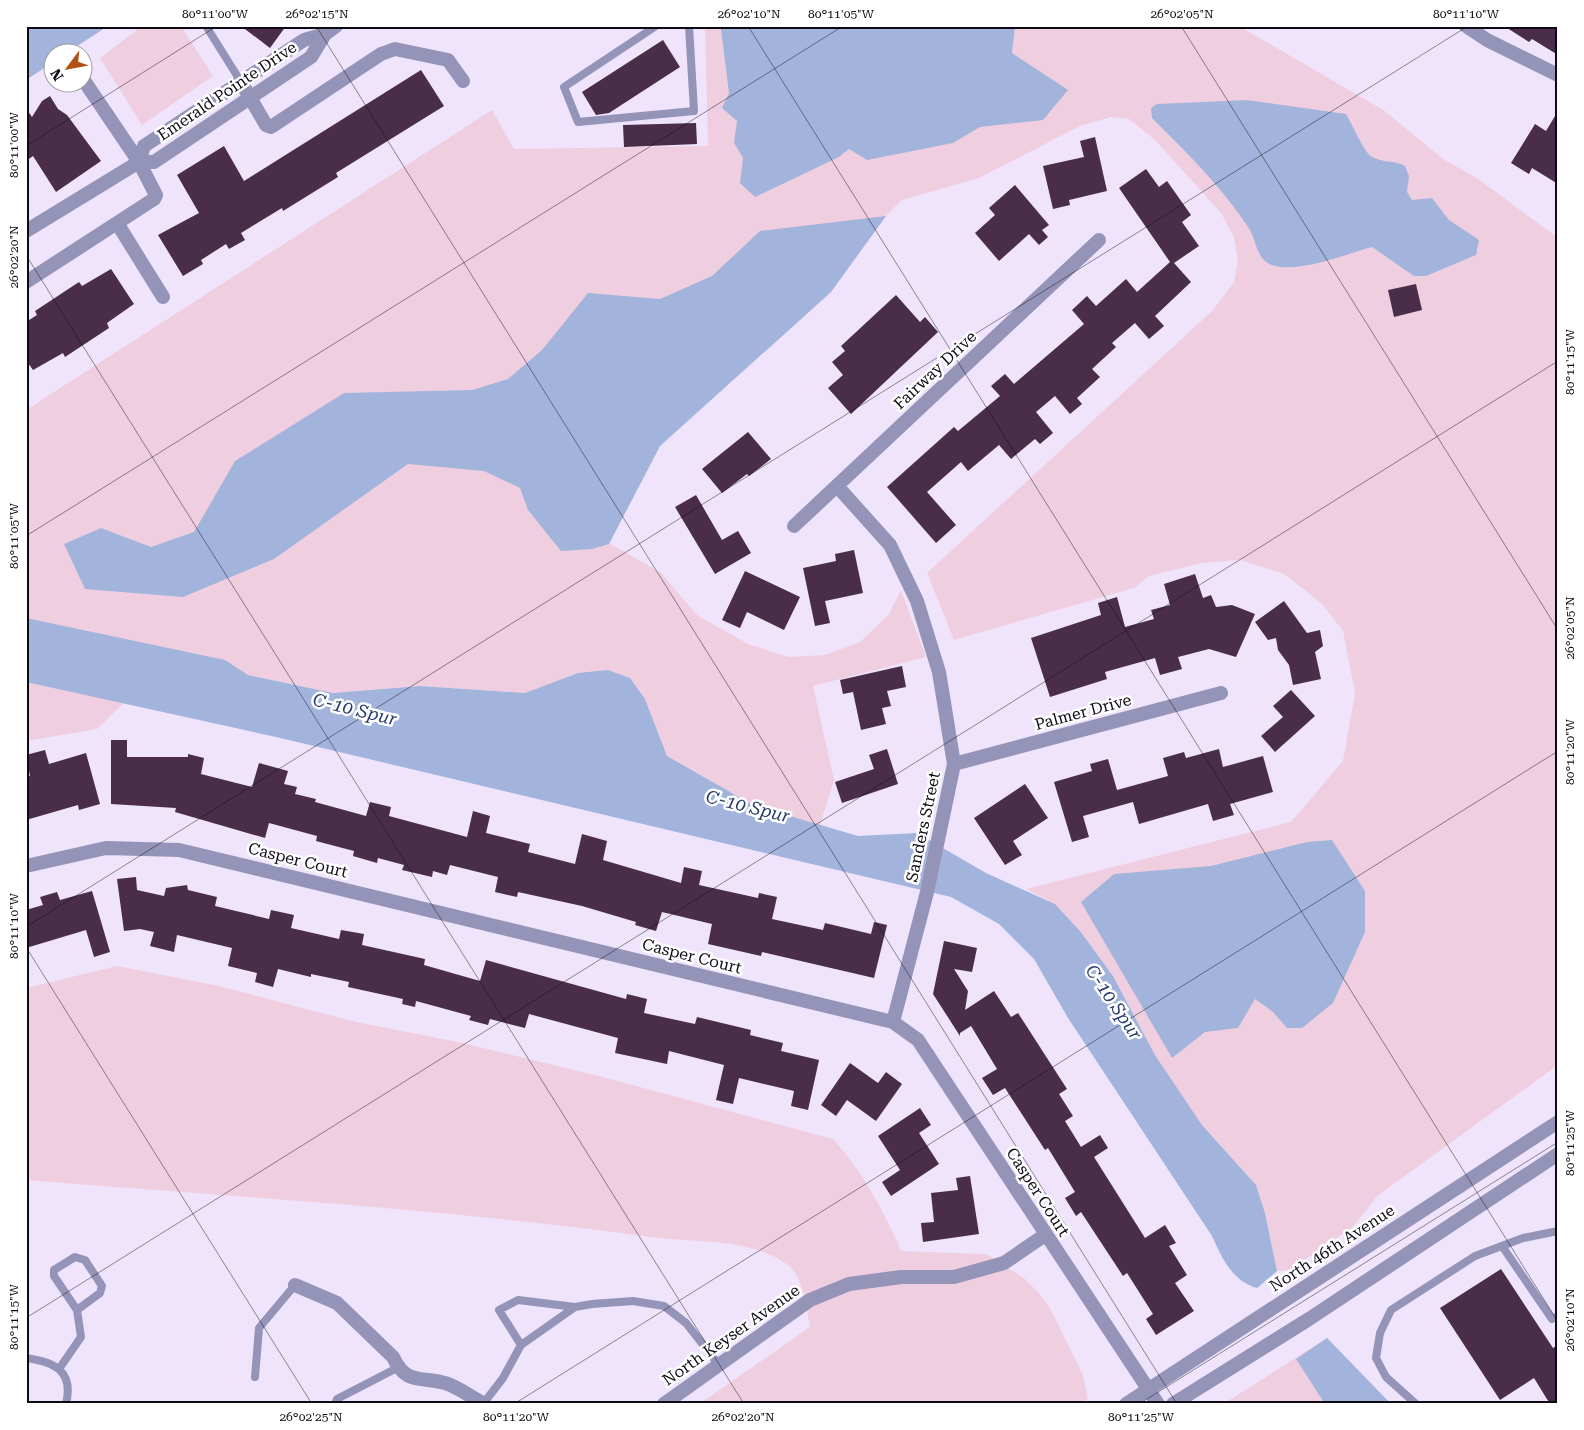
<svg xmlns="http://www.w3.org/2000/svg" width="1584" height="1430" font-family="'Roboto Serif',serif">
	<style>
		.green { fill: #efcfdf }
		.water { fill: #a2b4dc }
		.building { fill: #492d4a }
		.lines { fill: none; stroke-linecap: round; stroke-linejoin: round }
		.service { stroke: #9493b8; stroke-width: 8 }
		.minor { stroke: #9493b8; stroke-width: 14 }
		.tertiary { stroke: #9493b8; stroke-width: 14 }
		.ticks { fill: none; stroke: #0e0a13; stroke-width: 1; stroke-opacity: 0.45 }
		.labels { text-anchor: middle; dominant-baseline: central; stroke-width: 5; stroke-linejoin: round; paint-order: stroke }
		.street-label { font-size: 16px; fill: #0e0a13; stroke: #fff }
		.water-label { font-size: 18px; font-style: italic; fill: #283c6e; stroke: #fff }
		.neatline { fill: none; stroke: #0e0a13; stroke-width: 2 }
		.ticks-label { font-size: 12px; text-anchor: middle; fill: #0e0a13 }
	</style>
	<rect width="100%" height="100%" fill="#efe4fc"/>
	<path class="green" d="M142 26H181L213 76 142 125 100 58Z
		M705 26H1239L1385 111 1443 159 1477 178 1557 237 1558 1065 1377 1196 1353 1227 1289 1270 1277 1271 1265 1213 1256 1185 1202 1125 1155 1055 1113 976 1080 931 1055 904 1026 889 1291 822 1343 761 1355 693 1343 631 1322 604 1284 574 1240 560 1202 563 1149 576 1134 588 954 640 927 573 1213 310 1234 282 1238 261 1234 237 1221 213 1156 141 1129 119 1111 117 1080 126 979 178 902 200 886 216 831 292 660 446 609 543 661 573 697 615 748 644 788 657 825 655 860 642 889 614 901 590 926 657 813 686 834 780 820 825 753 805 667 756 645 699 578 673 525 693 420 686 333 693 248 675 124 703 97 729 26 741V410L492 110 514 149 708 146Z
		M117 966 219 986 356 1022 463 1043 599 1076 833 1139C863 1172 884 1211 901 1251L986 1254 1024 1278 1038 1292 1050 1308 1083 1375 1088 1399 1080 1404H699L810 1327C807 1310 803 1276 788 1265 750 1237 694 1243 650 1237 443 1208 234 1197 26 1180V988Z
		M1327 1338 1391 1404H1223Z"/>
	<path class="water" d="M26 26H108L68 52H52V63L26 80Z
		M726 26H1015L1012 53 1068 90 1043 120 980 127 953 143 867 160 849 149 839 157 755 197 740 183 743 158 734 143 737 121 722 108 729 93 721 29Z
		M1247 100 1346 114C1352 123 1364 153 1372 157 1383 163 1395 160 1405 166L1409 176 1407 192 1412 200 1432 198 1449 220 1479 240 1476 255 1426 276H1414L1372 247C1346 254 1297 274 1272 265 1255 259 1257 239 1248 227 1221 186 1187 153 1152 118L1151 108 1157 104Z
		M886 216 831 292 660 446 609 544 592 549 561 551 528 510 520 488 484 471 408 464 274 559 183 597 85 589 64 544 101 528 151 547 194 532 235 461 344 393 472 390 508 379 542 350 588 293 660 299 712 276 760 231Z
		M26 618 225 660 248 675 333 693 420 686 525 693 578 673 608 670 630 678 645 699 667 756 753 805 858 836 917 833 986 873 1055 904 1080 931 1113 976 1155 1055 1202 1125 1256 1185 1265 1213 1277 1271 1257 1288C1232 1281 1222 1258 1212 1236L1068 1018 1034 959 999 924 951 897 276 737 26 682Z
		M1332 840 1365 891V932L1333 1003 1302 1028H1287L1273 1012 1255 999 1238 1028 1205 1032 1172 1058 1081 902 1114 874 1211 866 1307 842Z
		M1327 1338 1391 1404H1325L1296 1359Z"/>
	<path class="building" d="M241 26H286L270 48Z
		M1504 26H1558V55L1532 39 1529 42Z
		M663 40 680 67 609 113 596 115 582 92Z
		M421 70 444 106 336 173 338 177 283 211 282 208 241 233 245 240 229 249 226 244 201 260 203 264 183 276 158 235 199 213 177 175 224 146 244 181Z
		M50 96 58 109 67 115 101 161 56 192 33 156 26 161V108L32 117 42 101Z
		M1558 111V184L1532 168 1529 174 1511 163 1535 124 1546 131Z
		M696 123 697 144 624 147 623 125Z
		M1095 137 1107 191 1069 200 1070 205 1053 209 1043 166 1084 157 1080 141Z
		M1146 169 1159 187 1167 181 1191 215 1182 222 1199 246 1174 263 1191 282 1155 316 1164 326 1149 339 1135 323 1112 343 1116 347 1092 369 1100 377 1077 398 1082 404 1070 414 1055 396 1036 412 1053 433 1040 444 1035 439 1011 459 999 445 968 471 961 462 927 492 956 525 936 543 887 487 954 427 958 431 1000 396 991 386 1005 374 1014 384 1084 324 1072 310 1087 296 1096 306 1126 279 1137 292 1170 262 1119 188Z
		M1015 185 1049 225 1042 230 1048 237 1039 245 1029 234 999 261 975 233 995 215 989 208Z
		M111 269 134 304 107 323 109 328 65 357 63 353 33 370 26 360V322L37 315 35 311 79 282 82 286Z
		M1416 284 1422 310 1394 317 1388 290Z
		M896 295 920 322 925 317 938 332 851 414 828 388 843 375 832 362 845 351 841 346Z
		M748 432 771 459 749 476 747 474 722 493 702 469Z
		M696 495 722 540 738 531 751 553 715 574 675 507Z
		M854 550 863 593 825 601 830 623 815 626 803 568 836 561 835 554Z
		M745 571 800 597 784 630 747 612 740 628 722 620Z
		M1195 574 1203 598 1211 595 1216 607 1232 605 1255 614 1236 657 1209 649 1178 657 1182 669 1160 675 1155 658 1105 672 1107 679 1050 697 1031 638 1101 615 1098 603 1117 597 1125 627 1154 619 1151 610 1170 605 1164 584Z
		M1284 601 1307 633 1320 630 1323 646 1315 652 1321 679 1293 685 1289 665 1278 650 1276 638 1268 640 1255 622Z
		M902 666 906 687 887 691 891 706 882 708 886 724 861 730 853 692 843 694 840 680Z
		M1291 690 1315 716 1275 752 1261 736 1283 717 1273 706Z
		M111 740H127V757H188V754L204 758 201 774 252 787 259 763 288 771 284 784 297 787 295 794 316 799 315 802 366 816 370 802 391 807 389 816 467 837 473 811 490 816 486 833 530 844 528 852 575 864 582 834 607 841 603 860 681 883 684 867 702 871 699 885 758 898 759 893 777 897 772 919 823 930 825 923 871 934 874 922 887 925 874 978 762 952 761 956 708 944 712 924 662 912 656 931 635 925 636 922 582 906 518 892 517 897 495 892 498 877 450 865 447 875 433 871 432 877 402 870 404 865 378 858 377 863 353 856 354 851 316 841 317 836 269 823 265 838 175 812 176 808 111 804Z
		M887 749 898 784 842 803 835 782 874 769 869 755Z
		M1219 749 1223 767 1263 756 1273 792 1230 804 1234 815 1213 821 1208 804 1139 824 1133 802 1083 816 1089 837 1072 842 1054 782 1092 771 1090 764 1108 759 1117 790 1168 776 1163 758 1184 752 1186 758Z
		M45 750 49 764 86 753 100 804 79 810 78 805 26 820V777L30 776 26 755Z
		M1025 784 1048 818 1013 841 1022 855 1005 865 974 818Z
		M136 877 137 890 164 896 166 888 187 885 188 890 217 897 215 906 269 919 271 910 294 915 291 928 339 939 341 930 364 934 362 945 425 959 424 965 480 981 486 960 626 999 627 994 647 999 644 1013 695 1024 697 1017 751 1030 750 1035 783 1043 781 1051 819 1060 808 1110 791 1106 794 1091 739 1078 733 1104 716 1100 724 1065 669 1051 667 1064 615 1053 618 1038 529 1014 525 1028 490 1019 488 1025 469 1020 471 1016 416 1001 415 1007 402 1004 403 999 348 987 349 982 311 974V977L278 969 273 987 255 982 257 973 228 966 232 948 177 935 174 952 150 946 154 932 140 929 124 931 117 879Z
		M92 891 110 952 94 957 86 930 26 948V910L43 905 40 897 57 892 60 900Z
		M944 941 977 948 972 972 954 969 968 991 965 1010 994 991 1011 1017 1018 1013 1067 1089 1059 1094 1073 1116 1065 1121 1081 1147 1100 1135 1108 1148 1094 1157 1145 1238 1165 1225 1176 1243 1169 1246 1187 1275 1175 1283 1194 1311 1156 1335 1146 1319 1153 1314 1127 1273 1123 1276 1081 1212 1076 1216 1065 1198 1075 1192 1048 1148 1045 1150 1005 1088 993 1095 982 1078 997 1069 971 1026 960 1033V1036L933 994Z
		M850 1063 878 1083 886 1072 902 1084 876 1121 847 1100 836 1116 821 1105Z
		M920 1108 931 1125 919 1133 939 1164 891 1196 882 1182 900 1170 878 1136Z
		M970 1176 979 1234 923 1242 921 1223 934 1222 931 1193 958 1190 956 1178Z
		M1501 1269 1553 1348 1558 1345V1404H1550L1534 1378 1500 1400 1440 1308Z"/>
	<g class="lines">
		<path class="service" d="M206 26 241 82
			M656 26 564 87 578 122 694 111 689 26
			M1502 1246 1552 1319 1558 1316
			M521 1345 499 1310 518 1300 575 1307
			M26 1358C55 1362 74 1371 66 1404
			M59 1369 81 1337 77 1310 54 1276V1270L75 1257 85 1260 102 1286 100 1293 77 1310
			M255 1377 259 1328 295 1285
			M335 1404 337 1399 397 1368
			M483 1404 503 1378 521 1345 575 1307 592 1304 633 1301 664 1306 686 1323 719 1365
			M1416 1404 1386 1377 1376 1358 1380 1333 1391 1310 1475 1256 1523 1238 1558 1231"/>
		<path class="minor" d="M1466 26 1487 40 1558 75
			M241 82 266 125 271 127 381 54 395 49 448 60 463 81
			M139 162 144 146 304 40 325 34
			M117 223 163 297
			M26 231 139 162H154L311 57 325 34 336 26
			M26 282 154 199 156 195 139 162 85 82
			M837 486 890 545 917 601 939 672 954 764 927 892 893 1022
			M794 526 1099 240
			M954 764 1221 693
			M26 866 106 848 179 850 893 1022 918 1040 1158 1404
			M295 1285 337 1303 393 1357C406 1385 420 1376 445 1383 458 1387 471 1397 483 1403
			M664 1404 810 1300 849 1284 901 1277H954L1004 1263 1045 1235"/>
		<path class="tertiary" d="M1126 1404 1558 1122
			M1173 1404 1309 1319 1558 1154"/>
	</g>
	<path class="ticks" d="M316 26 1177 1404M748 26 1558 1322M1181 26 1558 630M26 146 217 26M26 255 744 1404M26 536 843 26M26 927 1468 26M26 947 312 1404M26 1318 1558 361M514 1404 1558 751M1139 1404 1558 1142"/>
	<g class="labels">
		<g class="street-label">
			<text transform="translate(227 91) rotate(-34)">Emerald Pointe Drive</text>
			<text transform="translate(935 370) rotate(-43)">Fairway Drive</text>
			<text transform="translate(1083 712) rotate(-15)">Palmer Drive</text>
			<text transform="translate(923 827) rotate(-78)">Sanders Street</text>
			<text transform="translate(298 860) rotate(14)">Casper Court</text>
			<text transform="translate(692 956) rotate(14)">Casper Court</text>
			<text transform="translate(1038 1192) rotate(57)">Casper Court</text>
			<text transform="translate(1332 1248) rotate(-33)">North 46th Avenue</text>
			<text transform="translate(731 1335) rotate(-35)">North Keyser Avenue</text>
		</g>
		<g class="water-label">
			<text transform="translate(355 709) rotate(14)">C-10 Spur</text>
			<text transform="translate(748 806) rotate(14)">C-10 Spur</text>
			<text transform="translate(1114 1002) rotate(56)">C-10 Spur</text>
		</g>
	</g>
	<rect width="1584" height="1430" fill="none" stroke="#ffffff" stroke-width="55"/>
	<g transform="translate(68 68) rotate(238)"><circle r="24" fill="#ffffff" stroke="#9f9da1"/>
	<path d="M0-4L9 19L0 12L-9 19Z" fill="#b35115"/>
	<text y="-8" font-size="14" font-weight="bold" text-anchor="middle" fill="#0e0a13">N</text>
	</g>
	<rect x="28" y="28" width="1528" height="1374" class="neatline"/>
	<g class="ticks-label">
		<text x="215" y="18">80°11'00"W</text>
		<text x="317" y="18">26°02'15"N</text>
		<text x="749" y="18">26°02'10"N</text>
		<text x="841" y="18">80°11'05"W</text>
		<text x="1182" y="18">26°02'05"N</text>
		<text x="1466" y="18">80°11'10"W</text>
		<text transform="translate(14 145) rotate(-90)" y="4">80°11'00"W</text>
		<text transform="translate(14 257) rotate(-90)" y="4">26°02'20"N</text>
		<text transform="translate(1570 362) rotate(-90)" y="4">80°11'15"W</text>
		<text transform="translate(14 536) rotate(-90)" y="4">80°11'05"W</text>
		<text transform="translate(1570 628) rotate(-90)" y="4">26°02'05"N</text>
		<text transform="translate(1570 752) rotate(-90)" y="4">80°11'20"W</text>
		<text transform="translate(14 926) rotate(-90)" y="4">80°11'10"W</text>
		<text transform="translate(1570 1143) rotate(-90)" y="4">80°11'25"W</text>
		<text transform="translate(14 1317) rotate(-90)" y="4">80°11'15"W</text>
		<text transform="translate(1570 1320) rotate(-90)" y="4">26°02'10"N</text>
		<text x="311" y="1421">26°02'25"N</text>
		<text x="516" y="1421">80°11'20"W</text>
		<text x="743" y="1421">26°02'20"N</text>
		<text x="1141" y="1421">80°11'25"W</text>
	</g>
</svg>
